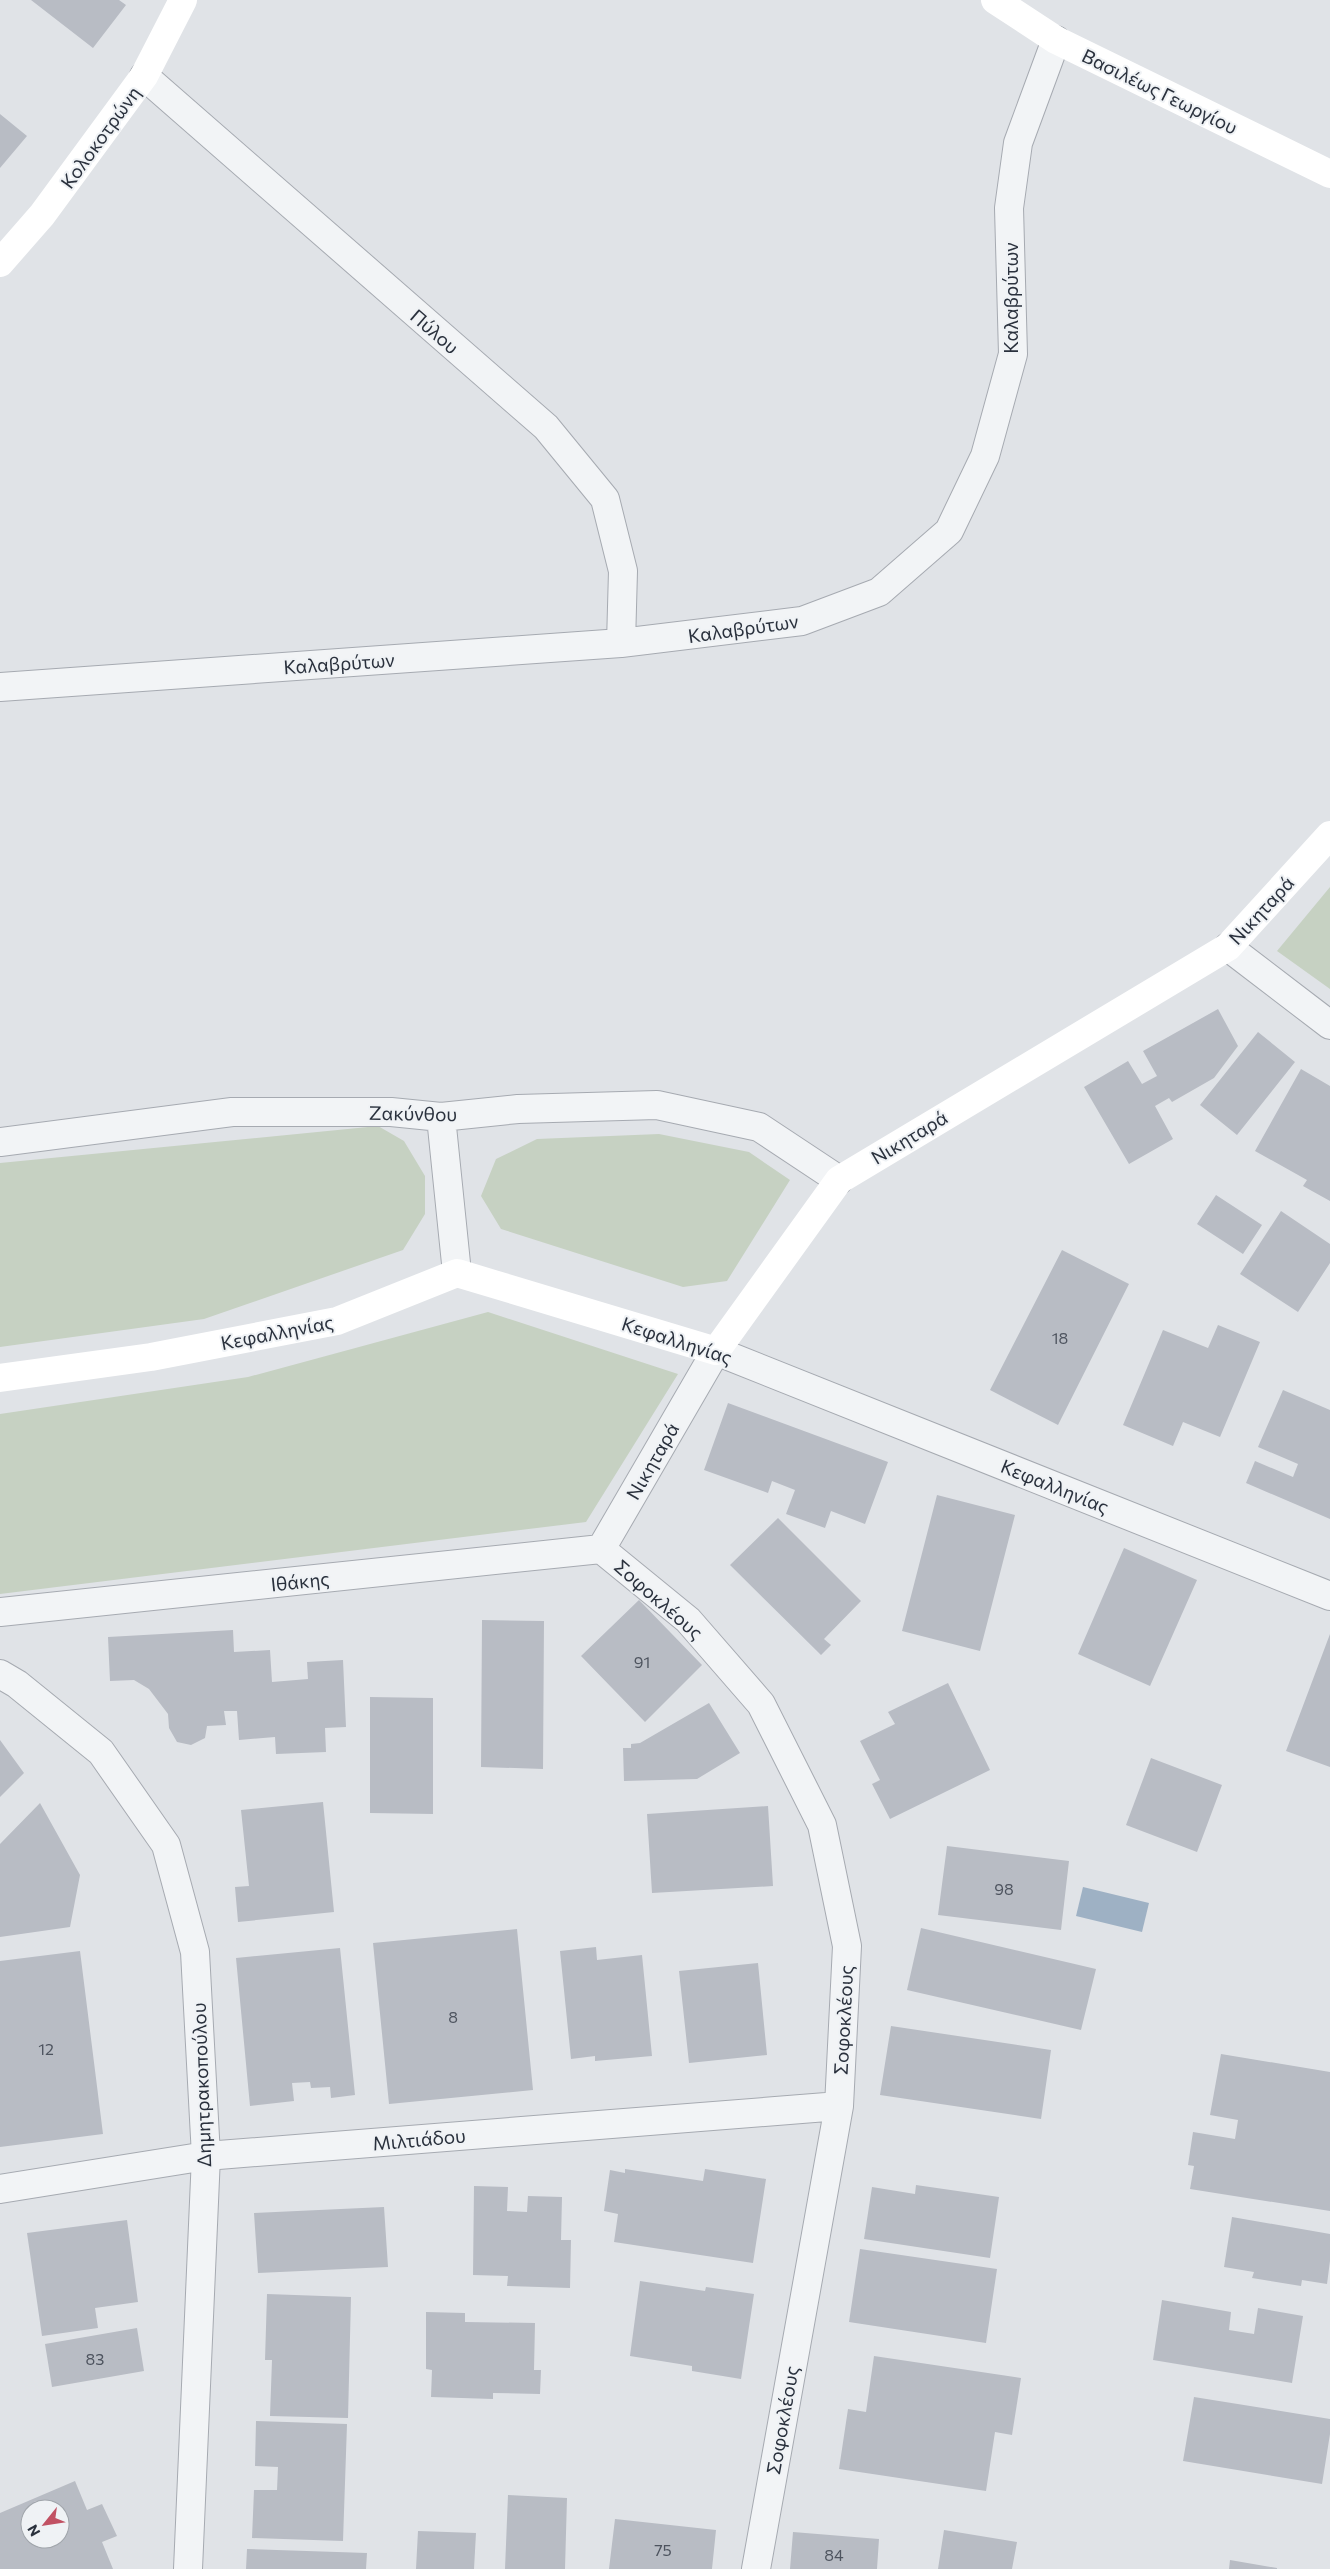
<svg xmlns="http://www.w3.org/2000/svg" width="1330" height="2569" font-family="Commissioner,sans-serif">
	<style>
		.green { fill: #c6d1c2 }
		.water { fill: #9eb1c4 }
		.building { fill: #b8bcc4; fill-rule: evenodd }
		.lines { fill: none; stroke-linecap: round; stroke-linejoin: round }
		.street-casing { stroke: #a6aab1; stroke-width: 30 }
		.street { stroke: #f2f4f6; stroke-width: 28 }
		.secondary { stroke: #fff; stroke-width: 28 }
		.labels { text-anchor: middle; dominant-baseline: central; stroke-width: 4; stroke-linejoin: round; paint-order: stroke }
		.number-label { font-size: 16px; fill: #4e545f }
		.street-label { font-size: 19px; fill: #2a313d; stroke: #eff2f5 }
	</style>
	<rect width="100%" height="100%" fill="#e0e3e7"/>
	<path class="green" d="M1330 887V989L1277 951Z
		M378 1126 404 1141 425 1176V1214L403 1250 204 1319 0 1347V1163Z
		M659 1134 749 1152 790 1180 727 1281 683 1287 501 1229 481 1196 496 1159 537 1139Z
		M488 1312 678 1374 586 1522 0 1594V1414L248 1377Z"/>
	<path class="water" d="M1083 1887 1149 1903 1142 1932 1076 1916Z"/>
	<path class="building" d="M31 0H119L126 5 93 48Z
		M0 114 27 136 0 168Z
		M1218 1009 1238 1046 1214 1078 1172 1102 1169 1098 1155 1106 1173 1139 1129 1164 1084 1087 1128 1061 1142 1084 1157 1076 1143 1051Z
		M1258 1032 1295 1062 1237 1135 1200 1105Z
		M1301 1069 1330 1086V1201L1303 1186 1307 1180 1255 1151Z
		M1216 1195 1262 1225 1243 1254 1197 1224Z
		M1281 1211 1330 1244V1263L1298 1312 1240 1274Z
		M1062 1250 1129 1284 1058 1425 990 1390Z
		M1218 1325 1260 1342 1220 1437 1183 1422 1173 1446 1123 1425 1163 1330 1208 1348Z
		M1283 1390 1330 1410V1519L1246 1483 1255 1461 1293 1477 1298 1464 1258 1447Z
		M728 1403 888 1462 865 1524 831 1511 825 1528 786 1514 795 1490 772 1481 768 1493 704 1470Z
		M937 1495 1015 1515 980 1651 902 1631Z
		M778 1518 861 1601 824 1639 831 1645 821 1655 730 1565Z
		M1124 1548 1197 1580 1150 1686 1078 1654Z
		M639 1600 702 1665 645 1722 581 1656Z
		M482 1620 544 1621 543 1769 481 1767Z
		M233 1630 234 1652 270 1650 272 1682 308 1679 307 1662 343 1660 346 1727 325 1728 326 1752 276 1754 275 1737 239 1740 237 1711H224L226 1725 207 1726 205 1738 191 1745 177 1742 169 1728 168 1714 149 1689 134 1680 110 1681 108 1637Z
		M1330 1634V1767L1286 1751Z
		M948 1683 990 1770 890 1819 872 1784 880 1780 860 1741 895 1724 888 1712Z
		M370 1697 433 1698V1814L370 1813Z
		M709 1703 740 1753 697 1779 624 1781 623 1748H631V1744L640 1743Z
		M0 1740 24 1773 0 1797Z
		M1151 1758 1222 1785 1197 1852 1126 1825Z
		M323 1802 334 1912 238 1922 235 1887 249 1886 241 1810Z
		M40 1803 80 1875 70 1927 0 1937V1844Z
		M768 1806 773 1886 652 1893 647 1814Z
		M947 1846 1069 1861 1061 1930 938 1915Z
		M921 1928 1096 1969 1081 2030 907 1990Z
		M517 1929 533 2090 389 2104 373 1943Z
		M596 1947 597 1960 642 1955 652 2056 595 2061V2056L571 2059 560 1951Z
		M340 1948 355 2095 331 2098 330 2087 311 2088 310 2082 292 2083 294 2101 250 2106 236 1958Z
		M80 1951 103 2134 0 2147V1961Z
		M758 1963 767 2055 689 2063 679 1971Z
		M891 2026 1051 2050 1041 2119 880 2095Z
		M1221 2054 1330 2072V2211L1190 2189 1194 2166 1188 2165 1193 2132 1235 2139 1238 2120 1210 2115Z
		M625 2169 703 2181 705 2169 766 2179 753 2263 614 2242 618 2214 604 2211 610 2170 625 2173Z
		M916 2185 999 2197 990 2258 864 2239 872 2187 915 2194Z
		M474 2186 508 2187 507 2211 527 2212 528 2196 562 2197 561 2240H571L570 2288 507 2286 508 2276 473 2275Z
		M384 2207 388 2267 258 2273 254 2213Z
		M1232 2217 1330 2234V2261L1327 2284 1302 2280 1301 2286 1252 2278 1254 2272 1224 2267Z
		M127 2220 138 2302 95 2308 98 2328 42 2336 27 2233Z
		M860 2249 997 2269 986 2343 849 2322Z
		M640 2281 705 2291 706 2287 754 2294 741 2379 692 2371V2366L630 2356Z
		M267 2294 351 2297 348 2418 270 2416 272 2360H265Z
		M1162 2300 1231 2312 1229 2330 1254 2334 1258 2308 1303 2316 1292 2383 1153 2360Z
		M426 2312 465 2313V2322L535 2323 534 2370H541L540 2394 493 2393V2399L431 2397 432 2370 426 2369Z
		M137 2328 144 2371 52 2387 45 2344Z
		M874 2356 1021 2378 1012 2435 995 2432 986 2491 839 2469 848 2409 866 2412Z
		M1194 2397 1330 2419V2434L1322 2484 1183 2461Z
		M256 2421 347 2424 343 2541 252 2538 254 2490H277L278 2467 255 2466Z
		M75 2481 87 2510 102 2504 117 2536 102 2542 113 2569H0V2513ZM30 2509H60V2539H30Z
		M508 2495 567 2498 565 2569H505Z
		M615 2519 716 2530 712 2569H609Z
		M944 2530 1017 2542 1012 2569H938Z
		M418 2531 476 2533 474 2569H416Z
		M793 2532 879 2539 877 2569H790Z
		M247 2549 367 2553 366 2569H246Z
		M1230 2560 1277 2568V2569H1229Z"/>
	<g class="lines">
		<defs>
			<path id="street" d="M144 76 546 427 605 499 623 571 621 643
				M0 687 621 643 802 621 879 592 949 531 985 456 1013 354 1009 208 1018 143 1056 40
				M1228 947 1330 1025
				M441 1117 457 1273
				M0 1142 232 1112H391L441 1117 518 1109 657 1105 759 1127 839 1180
				M601 1549 688 1620 761 1704 822 1825 847 1946 839 2106 756 2569
				M601 1549 716 1351 1330 1596
				M0 1612 601 1549
				M0 1674 17 1684 101 1752 166 1845 195 1952 206 2156 188 2569
				M0 2189 206 2156 839 2106"/>
		</defs>
		<use href="#street" class="street-casing"/>
		<use href="#street" class="street"/>
		<path class="secondary" d="M995 0 1056 40 1330 174
			M0 263 42 215 144 76 183 0
			M0 1378 151 1357 337 1321 457 1273 716 1351 839 1180 1228 947 1330 835"/>
	</g>
	<g class="labels">
		<g class="number-label">
			<text x="1060" y="1337">18</text>
			<text x="642" y="1661">91</text>
			<text x="1004" y="1888">98</text>
			<text x="453" y="2016">8</text>
			<text x="46" y="2048">12</text>
			<text x="95" y="2358">83</text>
			<text x="663" y="2549">75</text>
			<text x="834" y="2554">84</text>
		</g>
		<g class="street-label">
			<text transform="translate(1160 91) rotate(26)">Βασιλέως Γεωργίου</text>
			<text transform="translate(100 137) rotate(-54)">Κολοκοτρώνη</text>
			<text transform="translate(1010 298) rotate(-90)">Καλαβρύτων</text>
			<text transform="translate(435 331) rotate(41)">Πύλου</text>
			<text transform="translate(743 628) rotate(-8)">Καλαβρύτων</text>
			<text transform="translate(339 663) rotate(-4)">Καλαβρύτων</text>
			<text transform="translate(1261 910) rotate(-47)">Νικηταρά</text>
			<text transform="translate(413 1113) rotate(1)">Ζακύνθου</text>
			<text transform="translate(909 1137) rotate(-31)">Νικηταρά</text>
			<text transform="translate(277 1332) rotate(-11)">Κεφαλληνίας</text>
			<text transform="translate(677 1340) rotate(18)">Κεφαλληνίας</text>
			<text transform="translate(652 1461) rotate(-60)">Νικηταρά</text>
			<text transform="translate(1055 1486) rotate(22)">Κεφαλληνίας</text>
			<text transform="translate(300 1581) rotate(-6)">Ιθάκης</text>
			<text transform="translate(659 1599) rotate(41)">Σοφοκλέους</text>
			<text transform="translate(843 2020) rotate(-87)">Σοφοκλέους</text>
			<text transform="translate(201 2085) rotate(-92)">Δημητρακοπούλου</text>
			<text transform="translate(419 2139) rotate(-5)">Μιλτιάδου</text>
			<text transform="translate(782 2420) rotate(-80)">Σοφοκλέους</text>
		</g>
	</g>
	<g transform="translate(45 2524) rotate(240)"><circle r="24" fill="#eff2f5" stroke="#a0a5ab"/>
	<path d="M0-4L9 19L0 12L-9 19Z" fill="#c15163"/>
	<text y="-8" font-size="14" font-weight="bold" text-anchor="middle" fill="#2a313d">N</text>
	</g>
</svg>
